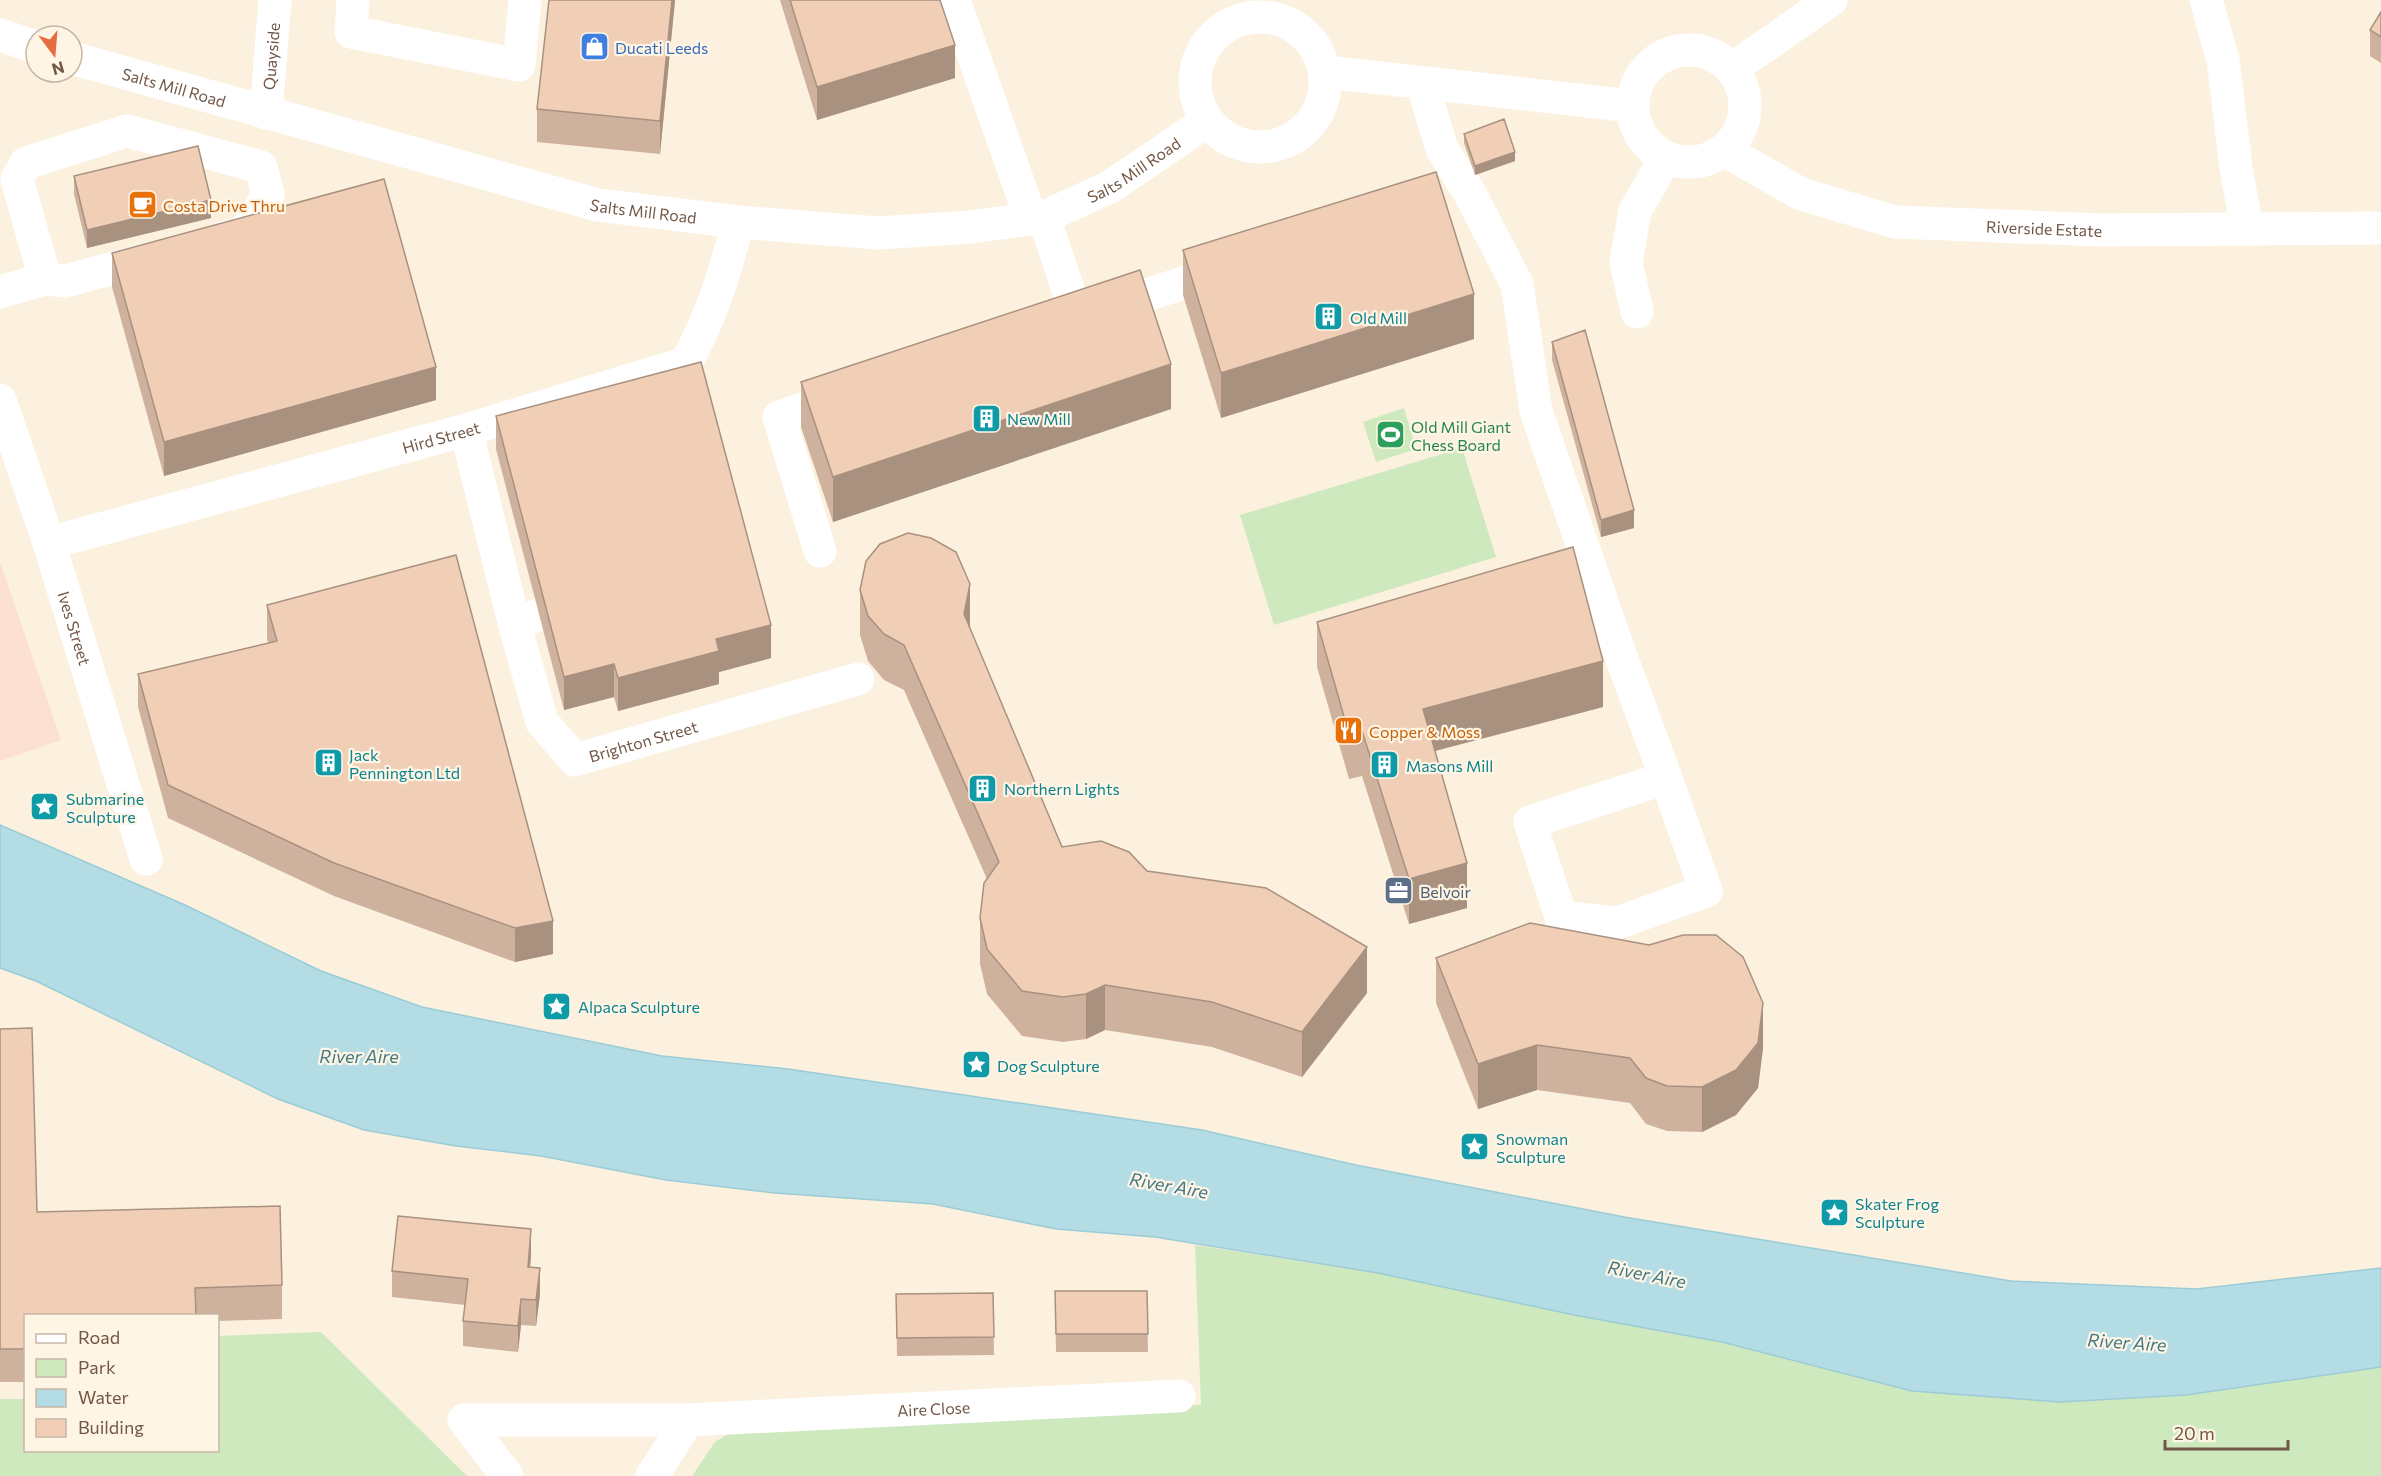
<svg xmlns="http://www.w3.org/2000/svg" width="2381" height="1476" font-family="Commissioner,sans-serif">
	<style>
		.commercial { fill: #fce0d2 }
		.green { fill: #cee9be }
		.water { fill: #b4dce5; stroke: #9bccd6; stroke-width: 1.5 }
		.lines { fill: none; stroke-linecap: round; stroke-linejoin: round }
		.minor { stroke: #fff; stroke-width: 33 }
		.wall { fill: #cfb29d }
		.shaded-wall { fill: #a99180 }
		.building { fill: #f1cfb7; stroke: #a99180; stroke-width: 1.5 }
		.labels { text-anchor: middle; dominant-baseline: central; stroke-width: 4.5; stroke-linejoin: round; paint-order: stroke }
		.shop-label { font-size: 16px; fill: #366cbe; stroke: #fff5e5; text-anchor: start }
		.street-label { font-size: 16px; fill: #725747; stroke: #fff5e5 }
		.food-label { font-size: 16px; fill: #c56008; stroke: #fff5e5; text-anchor: start }
		.culture-label { font-size: 16px; fill: #0d838f; stroke: #fff5e5; text-anchor: start }
		.leisure-label { font-size: 16px; fill: #27864d; stroke: #fff5e5; text-anchor: start }
		.service-label { font-size: 16px; fill: #4e5e75; stroke: #fff5e5; text-anchor: start }
		.water-label { font-size: 18px; font-style: italic; fill: #417985; stroke: #fff5e5 }
	</style>
	<rect width="100%" height="100%" fill="#fcf1df"/>
	<path class="commercial" d="M0 562 61 740 0 761Z"/>
	<path class="green" d="M1404 408 1416 449 1376 462 1363 422Z
		M1462 448 1496 557 1274 625 1240 515Z
		M1195 1245 1378 1273 1574 1315 1722 1342 1912 1391 2060 1402 2186 1395 2381 1367V1476H692L715 1442 757 1416 1201 1405Z
		M321 1332 467 1476H0V1399H25L26 1450H218V1336Z"/>
	<path class="water" d="M0 825 185 905 321 971 422 1007 662 1056 788 1069 1202 1130 1356 1165 1624 1217 2011 1281 2197 1289 2381 1268V1367L2186 1395 2060 1402 1912 1391 1722 1342 1574 1315 1378 1273 1155 1237 1056 1229 933 1204 775 1193 666 1180 541 1156 456 1146 364 1130 278 1099 36 981 0 968Z"/>
	<g class="lines">
		<g class="minor">
			<path d="M353 0 351 32 519 65 525 0"/>
			<path d="M954 0 1031 219"/>
			<path d="M2206 0 2223 60 2236 168 2247 229"/>
			<circle cx="1260" cy="82" r="65"/>
			<path d="M0 35 36 47"/>
			<circle cx="1689" cy="106" r="56"/>
			<path id="s1" d="M72 58 598 205 738 222 878 233 971 227 1044 217 1110 187 1207 121"/>
			<path d="M1732 69 1831 0"/>
			<path d="M1326 72 1632 106"/>
			<path d="M1422 83 1442 149 1469 192 1517 284 1536 411 1619 651 1666 778 1530 822 1561 917 1617 923 1706 891 1666 778"/>
			<path id="s2" d="M266 113 275 0"/>
			<path id="s3" d="M1724 150 1801 194 1895 222 2102 230 2381 228"/>
			<path d="M1044 217 1077 317"/>
			<path d="M45 279 17 179 26 163 127 131 261 167 268 195 245 232 222 238"/>
			<path d="M0 292 45 279 65 281 155 257"/>
			<path d="M1105 308 1225 270"/>
			<path d="M1637 312 1626 262 1635 211 1666 157"/>
			<path id="s4" d="M0 400 49 543 146 859"/>
			<path d="M466 430 514 622 539 615"/>
			<path id="s5" d="M49 543 466 430 686 363C712 316 725 273 738 222"/>
			<path d="M820 551 779 417 843 395"/>
			<path id="s6" d="M514 622 542 722 575 760 858 679"/>
			<path id="s7" d="M464 1420H688L1179 1396"/>
			<path d="M464 1420 507 1476"/>
			<path d="M652 1476 688 1420"/>
		</g>
	</g>
	<path class="wall" d="M549 0H675L660 154 537 142V109Z
		M780 0H940L955 78 817 120Z
		M2381 12V63L2370 56V30Z
		M1464 134 1515 161 1475 175 1464 143Z
		M74 176 211 218 87 248 74 194Z
		M1183 250 1474 339 1221 418 1183 295Z
		M112 253 436 400 164 476 112 287Z
		M1552 342 1634 528 1601 537 1552 360Z
		M801 382 1171 409 833 522 801 427Z
		M496 416 771 658 719 672V684L618 711 614 697 564 710 496 449Z
		M860 590 970 629 1062 847 1147 871 1367 993 1302 1077 1212 1047 1105 1030 1086 1039 1063 1042 1022 1036 987 994 980 964V918L987 879 904 690 884 680 868 661 860 635Z
		M267 605 553 954 515 962 334 896 168 818 138 707V674L268 643 267 638Z
		M1317 622 1603 707 1435 751 1467 908 1409 924 1362 776 1349 779 1317 667Z
		M1436 958 1763 1048 1758 1088 1736 1115 1702 1132 1667 1131 1646 1124 1630 1103 1537 1090 1478 1109 1436 1003Z
		M0 1029 37 1212 282 1285V1319L218 1321V1316H26V1382H0Z
		M531 1255 530 1267 540 1294 536 1326 521 1325 518 1352 463 1346V1321L465 1305 392 1297V1271Z
		M1055 1291H1147L1148 1352H1056Z
		M993 1293 994 1355 897 1356 896 1294Z"/>
	<path class="shaded-wall" d="M672 0H675L660 154V121Z
		M955 45V78L817 120V87Z
		M1515 152V161L1475 175V166Z
		M211 200V218L87 248V230Z
		M1474 294V339L1221 418V373Z
		M1171 364V409L833 522V477Z
		M436 367V400L164 476V442Z
		M1634 510V528L1601 537V520Z
		M970 584V629L964 614Z
		M771 625V658L719 672V684L618 711V678L716 639Z
		M1603 661V707L1423 754V709Z
		M614 664V697L564 710V677Z
		M1467 863V908L1409 924V879Z
		M553 921V954L515 962V928Z
		M1367 947V993L1302 1077V1032Z
		M1105 985V1030L1086 1039V994Z
		M1763 1003V1048L1758 1088 1736 1115 1702 1132V1087Z
		M1537 1045V1090L1478 1109V1064Z
		M531 1229V1255L528 1293V1267Z
		M540 1268V1294L536 1326V1300Z
		M521 1299V1325L518 1352V1326Z"/>
	<path class="building" d="M549 0H672L660 121 537 109Z
		M790 0H940L955 45 817 87Z
		M2381 12V37L2370 30Z
		M1504 119 1515 152 1475 166 1464 134Z
		M198 146 211 200 87 230 74 176Z
		M1436 172 1474 294 1221 373 1183 250Z
		M384 179 436 367 164 442 112 253Z
		M1140 270 1171 364 833 477 801 382Z
		M1585 330 1634 510 1601 520 1552 342Z
		M701 362 771 625 716 639 719 651 618 678 614 664 564 677 496 416Z
		M908 533 931 538 956 552 970 584 964 614 1062 847 1101 841 1129 852 1147 871 1266 888 1367 947 1302 1032 1212 1002 1105 985 1086 994 1063 997 1022 991 987 949 980 918 984 883 999 862 904 645 884 634 868 616 860 590 866 561 880 544Z
		M1573 547 1603 661 1423 709 1467 863 1409 879 1362 731 1349 734 1317 622Z
		M456 555 553 921 515 928 334 863 168 785 138 674 277 641 267 605Z
		M1530 923 1649 945 1683 935H1716L1743 957 1763 1003 1758 1043 1736 1070 1702 1087 1667 1086 1646 1078 1630 1058 1537 1045 1478 1064 1436 958Z
		M32 1028 37 1212 280 1206 282 1285 195 1288 196 1316H26V1349H0V1029Z
		M398 1216 531 1229 528 1267 540 1268 536 1300 521 1299 518 1326 463 1321 468 1279 392 1271Z
		M1055 1291H1147L1148 1334H1056Z
		M993 1293 994 1337 897 1338 896 1294Z"/>
	<defs>
		<symbol id="shop-square" viewBox="-11 -11 22 22"><rect x="-9" y="-9" width="18" height="18" rx="4" fill="#3f7fe0" stroke="#fff5e5"/><path d="M-5-2.5h2.3a2.7 3.5 0 0 1 5.4 0H5L5.5 6h-11ZM-1.5-2.5h3a1.5 2.3 0 0 0-3 0Z" fill="#fff"/></symbol>
		<symbol id="cafe-square" viewBox="-11 -11 22 22"><rect x="-9" y="-9" width="18" height="18" rx="4" fill="#e8710a" stroke="#fff5e5"/><path d="M-5.5-4.5H6V0H3Q3 3.5 0 3.5H-2.5Q-5.5 3.5-5.5 0ZM3-3.2v2h1.7v-2ZM-6 4.5H4V6H-6Z" fill="#fff"/></symbol>
		<symbol id="building-square" viewBox="-11 -11 22 22"><rect x="-9" y="-9" width="18" height="18" rx="4" fill="#0f9aa8" stroke="#fff5e5"/><path d="M-4-6H4V6H1V3H-1V6H-4ZM-2.5-4.3h1.7v1.8h-1.7ZM.8-4.3h1.7v1.8H.8ZM-2.5-1h1.7V.8h-1.7ZM.8-1h1.7V.8H.8Z" fill="#fff"/></symbol>
		<symbol id="stadium-square" viewBox="-11 -11 22 22"><rect x="-9" y="-9" width="18" height="18" rx="4" fill="#2e9e5b" stroke="#fff5e5"/><path d="M0-5a6.5 5 0 1 0 0 10a6.5 5 0 1 0 0-10ZM-3.5-1.8h7v3.6h-7Z" fill="#fff"/></symbol>
		<symbol id="restaurant-square" viewBox="-11 -11 22 22"><rect x="-9" y="-9" width="18" height="18" rx="4" fill="#e8710a" stroke="#fff5e5"/><path d="M-5-6h1v4h1v-4h1v4h1v-4h1v5L-1.5 .5V6h-2V.5L-5-1ZM5-6V6H3V1.5H1.5Q1.5-4 5-6Z" fill="#fff"/></symbol>
		<symbol id="sight-square" viewBox="-11 -11 22 22"><rect x="-9" y="-9" width="18" height="18" rx="4" fill="#0f9aa8" stroke="#fff5e5"/><path d="M0-6L1.8-2.2L6-1.7L2.9 1.2L3.7 5.4L0 3.3L-3.7 5.4L-2.9 1.2L-6-1.7L-1.8-2.2Z" fill="#fff"/></symbol>
		<symbol id="office-square" viewBox="-11 -11 22 22"><rect x="-9" y="-9" width="18" height="18" rx="4" fill="#5c6f8a" stroke="#fff5e5"/><path d="M-6-3h4V-5.5h4V-3h4V5H-6ZM-1-4.5V-3h2v-1.5ZM-6 0V1H6V0Z" fill="#fff"/></symbol>
	</defs>
	<g fill-rule="evenodd">
		<use href="#shop-square" x="578" y="30" width="33" height="33"/>
		<use href="#cafe-square" x="126" y="188" width="33" height="33"/>
		<use href="#building-square" x="1312" y="300" width="33" height="33"/>
		<use href="#building-square" x="970" y="402" width="33" height="33"/>
		<use href="#stadium-square" x="1374" y="418" width="33" height="33"/>
		<use href="#restaurant-square" x="1332" y="714" width="33" height="33"/>
		<use href="#building-square" x="312" y="746" width="33" height="33"/>
		<use href="#building-square" x="1368" y="748" width="33" height="33"/>
		<use href="#building-square" x="966" y="772" width="33" height="33"/>
		<use href="#sight-square" x="28" y="790" width="33" height="33"/>
		<use href="#office-square" x="1382" y="874" width="33" height="33"/>
		<use href="#sight-square" x="540" y="990" width="33" height="33"/>
		<use href="#sight-square" x="960" y="1048" width="33" height="33"/>
		<use href="#sight-square" x="1458" y="1130" width="33" height="33"/>
		<use href="#sight-square" x="1818" y="1196" width="33" height="33"/>
	</g>
	<g class="labels">
		<g class="shop-label">
			<text x="615" y="47">Ducati Leeds</text>
		</g>
		<g class="street-label">
			<text stroke="none"><textPath href="#s2" startOffset="57">Quayside</textPath></text>
			<text stroke="none"><textPath href="#s1" startOffset="106">Salts Mill Road</textPath></text>
			<text stroke="none"><textPath href="#s1" startOffset="1096">Salts Mill Road</textPath></text>
			<text stroke="none"><textPath href="#s1" startOffset="592">Salts Mill Road</textPath></text>
			<text stroke="none"><textPath href="#s3" startOffset="336">Riverside Estate</textPath></text>
			<text stroke="none"><textPath href="#s5" startOffset="406">Hird Street</textPath></text>
			<text stroke="none"><textPath href="#s4" startOffset="240">Ives Street</textPath></text>
			<text stroke="none"><textPath href="#s6" startOffset="225">Brighton Street</textPath></text>
			<text stroke="none"><textPath href="#s7" startOffset="470">Aire Close</textPath></text>
		</g>
		<g class="food-label">
			<text x="163" y="205">Costa Drive Thru</text>
			<text x="1369" y="731">Copper &amp; Moss</text>
		</g>
		<g class="culture-label">
			<text x="1350" y="317">Old Mill</text>
			<text x="1007" y="418">New Mill</text>
			<text x="349" y="754">Jack<tspan x="349" dy="18">Pennington Ltd</tspan></text>
			<text x="1406" y="765">Masons Mill</text>
			<text x="1004" y="788">Northern Lights</text>
			<text x="66" y="798">Submarine<tspan x="66" dy="18">Sculpture</tspan></text>
			<text x="578" y="1006">Alpaca Sculpture</text>
			<text x="997" y="1065">Dog Sculpture</text>
			<text x="1496" y="1138">Snowman<tspan x="1496" dy="18">Sculpture</tspan></text>
			<text x="1855" y="1203">Skater Frog<tspan x="1855" dy="18">Sculpture</tspan></text>
		</g>
		<g class="leisure-label">
			<text x="1411" y="426">Old Mill Giant<tspan x="1411" dy="18">Chess Board</tspan></text>
		</g>
		<g class="service-label">
			<text x="1420" y="891">Belvoir</text>
		</g>
		<g class="water-label">
			<text x="359" y="1056">River Aire</text>
			<text transform="translate(1169 1185) rotate(10)">River Aire</text>
			<text transform="translate(1647 1274) rotate(11)">River Aire</text>
			<text transform="translate(2127 1342) rotate(4)">River Aire</text>
		</g>
	</g>
	<rect x="24" y="1314" width="195" height="138" fill="#fff5e5" stroke="#c7b6a6" stroke-width="1.5"/>
	<rect x="36" y="1334" width="30" height="9" fill="#ffffff" stroke="#c7b6a6" stroke-width="1.5"/>
	<text x="78" y="1344" font-size="18" fill="#725747">Road</text>
	<rect x="36" y="1359" width="30" height="18" fill="#cee9be" stroke="#c7b6a6" stroke-width="1.5"/>
	<text x="78" y="1374" font-size="18" fill="#725747">Park</text>
	<rect x="36" y="1389" width="30" height="18" fill="#b4dce5" stroke="#c7b6a6" stroke-width="1.5"/>
	<text x="78" y="1404" font-size="18" fill="#725747">Water</text>
	<rect x="36" y="1419" width="30" height="18" fill="#f1cfb7" stroke="#c7b6a6" stroke-width="1.5"/>
	<text x="78" y="1434" font-size="18" fill="#725747">Building</text>
	<g transform="translate(54 54) rotate(164)"><circle r="28" fill="#fff5e5" stroke="#c7b6a6" stroke-width="1.5"/>
	<path d="M0-4.5L10 22L0 15L-10 22Z" fill="#e76c43"/>
	<text y="-9" font-size="16" font-weight="bold" text-anchor="middle" fill="#725747">N</text>
	</g>
	<path d="M2165 1440v9h123v-9" fill="none" stroke="#725747" stroke-width="3"/>
	<text x="2174" y="1440" font-size="18" fill="#725747" stroke="#fff5e5" stroke-width="4.5" paint-order="stroke">20 m</text>
</svg>
